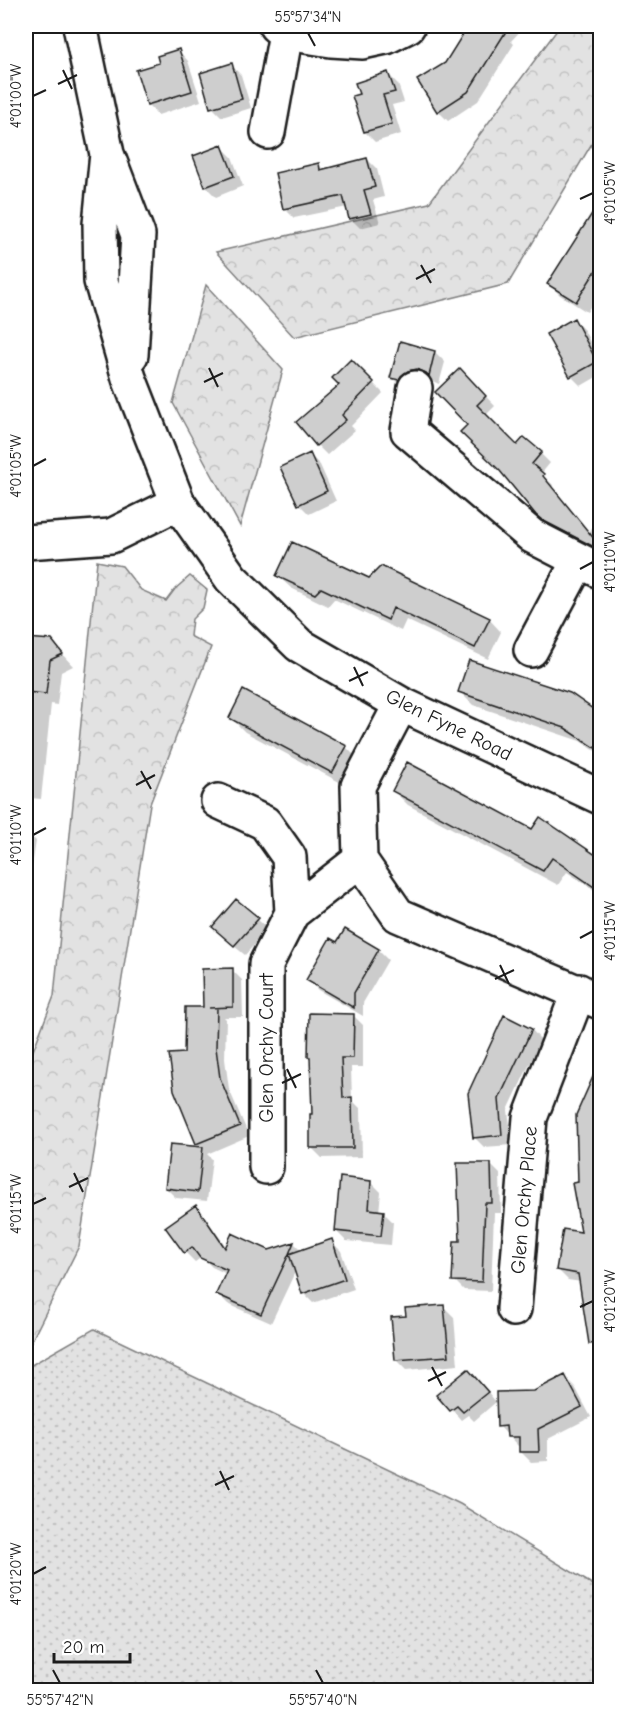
<svg xmlns="http://www.w3.org/2000/svg" width="626" height="1716" font-family="'Comic Neue',sans-serif">
	<style>
		.grass { fill: url(#grass-dots); stroke: #7f7f7f; stroke-width: 1.5 }
		.forest { fill: url(#forest-crowns); stroke: #7f7f7f; stroke-width: 1.5 }
		.shadow { fill: #0003 }
		.building { fill: #cecece; stroke: #1c1c1c; stroke-width: 1.5 }
		.lines { fill: none; stroke-linecap: round; stroke-linejoin: round }
		.minor-casing { stroke: #1c1c1c; stroke-width: 38 }
		.minor { stroke: #fff; stroke-width: 33 }
		.ticks { fill: none; stroke: #1c1c1c; stroke-width: 2 }
		.labels { text-anchor: middle; dominant-baseline: central; stroke-width: 5; stroke-linejoin: round; paint-order: stroke }
		.street-label { font-size: 20px; fill: #1c1c1c; stroke: #fff }
		.neatline { fill: none; stroke: #1c1c1c; stroke-width: 2 }
		.ticks-label { font-size: 15px; text-anchor: middle; fill: #1c1c1c }
	</style>
	<defs>
		<pattern id="grass-dots" width="8" height="8" patternUnits="userSpaceOnUse" patternTransform="scale(1.5)"><rect width="8" height="8" fill="#e2e2e2"/><path d="M2 2h.1M6 6h.1" fill="none" stroke="#c1c1c1" stroke-width="1.8" stroke-linecap="round"/></pattern>
		<pattern id="forest-crowns" width="20" height="18" patternUnits="userSpaceOnUse" patternTransform="scale(1.5)"><rect width="20" height="18" fill="#e2e2e2"/><path d="M2 6a3 3 0 1 1 6 0M12 15a3 3 0 1 1 6 0" fill="none" stroke="#c1c1c1"/></pattern>
	</defs>
	<rect width="100%" height="100%" fill="#fff"/>
	<filter id="ink" filterUnits="userSpaceOnUse"><feTurbulence type="fractalNoise" baseFrequency=".0167" numOctaves="2"/><feDisplacementMap in="SourceGraphic" scale="12" xChannelSelector="R" yChannelSelector="G"/><feConvolveMatrix kernelMatrix="1 2 1 2 8 2 1 2 1" color-interpolation-filters="sRGB"/></filter>
	<g filter="url(#ink)">
		<path class="grass" d="M94 1329 460 1504 600 1589V1690H26V1368Z"/>
		<path class="forest" d="M560 26H600V130L508 284 294 337 216 252 429 203Z
			M206 285 283 370 240 526 173 403Z
			M97 561 122 566 141 590 166 601 175 589 190 576 207 590 203 608 192 619 190 636 211 647 150 804 79 1246 28 1348H26V1069L54 996Z"/>
		<path class="shadow" d="M470 26H525L511 41 514 44 478 101 448 121 438 111 446 64Z
			M179 51 188 61 201 101 158 115 148 105 138 71 161 64Z
			M231 65 241 75 251 108 222 117 212 107Z
			M388 74 398 84 404 102 392 105 401 134 375 142 365 132 361 95Z
			M222 147 232 157 243 186 216 197 206 187Z
			M367 159 377 169 384 197 373 200 380 223 360 228 351 219 347 207 294 218 284 208 319 165 324 171Z
			M600 198V292L587 312 560 295 549 284 598 207 595 204Z
			M574 320 584 330 600 361V375L581 386 571 376Z
			M435 352 445 362 439 384 428 379 418 380 402 387 392 377Z
			M351 361 383 393 351 426 355 430 327 455 317 445Z
			M460 370 495 406 485 416 517 447 540 453 550 463 541 474 553 485 552 487 589 533 595 522 600 525V554L554 530 548 525 538 514 469 425Z
			M310 455 320 465 336 501 309 514 299 504Z
			M278 576 369 580 489 619 501 632 488 659 406 620 401 631 334 599 328 606 291 588Z
			M26 639 51 642 73 666 61 672 57 705 51 704 41 799 30 798 26 827Z
			M460 692 600 715V754L580 741 473 705Z
			M230 717 346 747 360 761 347 786 245 732Z
			M394 791 532 831 540 819 600 860V894L567 872 558 885 408 805Z
			M26 831 36 841 26 906Z
			M237 901 268 929 245 955 223 937Z
			M345 931 378 950 388 960 363 1003V1016L318 990 308 980 338 944Z
			M232 970 242 980 243 1017H224L226 1019 225 1059 229 1089 249 1136 207 1154 212 1159 207 1201 176 1198 166 1188 171 1146 203 1149 197 1144 175 1090 186 1054 204 1009Z
			M353 1015 363 1025V1067H351L352 1100 361 1109 362 1157 322 1158 312 1148 314 1116 312 1059 310 1057Z
			M532 1030 541 1040 508 1110 512 1145 484 1147 474 1137Z
			M599 1069H600V1352L597 1348 594 1332 581 1282 568 1280 558 1270 583 1234 580 1183Z
			M490 1164 500 1174 501 1213H494L491 1291 464 1290 454 1280 461 1243Z
			M371 1182 381 1192 379 1212H383L393 1222 391 1245 346 1241 336 1231Z
			M196 1207 205 1217 227 1248 269 1252 294 1243 302 1251 331 1241 341 1251 354 1289 313 1303 303 1293 296 1270 271 1323 228 1304 218 1294 227 1274 212 1267 202 1257 195 1262 185 1252Z
			M444 1307 454 1317 458 1365 406 1370 396 1360 408 1317Z
			M565 1377 575 1387 591 1417 548 1439V1461L531 1462 521 1452 520 1446H518L499 1426 535 1392Z
			M478 1380 496 1402 474 1421 468 1415 461 1420 439 1395Z"/>
		<path class="building" d="M468 26H494L505 33 468 92 437 112 417 80 445 63Z
			M179 49 192 91 147 105 136 70 159 63 157 56Z
			M232 63 242 99 210 108 200 73Z
			M388 72 395 92 383 95 392 124 364 132 352 96 359 94 355 83Z
			M222 145 234 176 205 187 193 156Z
			M367 158 375 187 364 190 371 214 349 219 343 196 283 209 275 173 319 163 320 170Z
			M600 201V264L576 302 547 284Z
			M574 318 597 362 570 377 546 334Z
			M400 341 435 351 429 376 426 373 417 369 408 371 401 376 399 380 390 378Z
			M351 359 374 382 342 415 346 420 316 446 296 422 339 385 332 378Z
			M460 368 486 396 477 405 517 445 524 437 542 452 532 464 544 474 543 476 600 546V550L542 520 536 515 500 471 460 432 467 425 435 392Z
			M310 453 327 491 298 505 280 467Z
			M292 542 369 578 381 566 490 618 475 648 393 608 388 620 321 588 315 594 276 576Z
			M26 638 52 640 63 654 50 660 46 694 26 692Z
			M469 660 570 693 600 714V751L565 728 458 692Z
			M243 690 347 746 332 773 229 718Z
			M407 762 532 829 540 817 600 858V891L552 858 543 871 392 791Z
			M236 899 259 918 234 946 212 927Z
			M345 929 379 949 354 993V1008L306 980 330 938 337 942Z
			M233 968V1007L209 1008H217L216 1048 220 1078 240 1126 196 1144 174 1090 169 1054 184 1053 185 1007H203L202 969Z
			M309 1013 354 1014 353 1058H341L343 1098 352 1097 353 1148H310V1114H312L310 1057H308Z
			M504 1015 532 1029 499 1099 502 1135 473 1138 468 1093Z
			M600 1061V1343L589 1344 578 1274 556 1270 563 1229 581 1232 572 1183 578 1182 576 1115Z
			M170 1144 203 1147 198 1192 165 1188Z
			M457 1163H491L492 1203H485L482 1282 452 1281 454 1241H460Z
			M340 1177 371 1181 369 1209 384 1211 381 1236 335 1231Z
			M196 1205 225 1248 232 1233 269 1250 294 1242 289 1254 332 1239 345 1279 302 1294 289 1254 261 1314 216 1294 227 1270 200 1258 192 1247 184 1253 165 1227Z
			M444 1305 449 1356 395 1360 391 1317 406 1316 405 1308Z
			M468 1369 488 1392 463 1412 457 1406 450 1411 436 1395Z
			M565 1375 582 1407 538 1429 539 1452H519V1437H507L506 1426 497 1427 496 1392 534 1391Z"/>
		<g class="lines">
			<defs>
				<path id="minor" d="M80 26 107 154 138 235 131 355
					M276 26 286 33 331 40 363 42 386 37 408 26
					M268 132 286 33
					M107 154 100 224 101 281 129 378 178 503 231 578 299 645 401 704 600 797
					M415 388 408 431 532 536 600 571
					M26 542 111 536 178 503
					M531 650 579 560
					M401 704 358 786 360 860 398 915 600 1002
					M218 801 265 823 289 857 292 913
					M266 1167V964L292 913 360 860
					M514 1309 530 1118 579 991"/>
			</defs>
			<use href="#minor" class="minor-casing"/>
			<use href="#minor" class="minor"/>
		</g>
	</g>
	<path class="ticks" d="M308 33 315 46M63 70 72 89M58 84 77 75M33 96 46 90M580 199 593 193M421 265 431 283M416 279 435 269M209 368 218 387M204 382 223 373M33 466 46 459M580 569 593 562M354 667 363 686M349 681 368 672M141 771 151 789M136 785 155 775M33 835 46 828M580 938 593 931M500 965 509 984M495 979 514 970M287 1069 296 1088M282 1083 301 1074M74 1173 83 1192M69 1187 88 1178M33 1204 46 1198M580 1307 593 1301M432 1367 442 1386M428 1381 446 1372M220 1471 229 1490M215 1485 234 1476M33 1574 46 1567M53 1670 60 1683M316 1670 323 1683"/>
	<g class="labels">
		<g class="street-label">
			<text transform="translate(449 725) rotate(26)">Glen Fyne Road</text>
			<text transform="translate(266 1048) rotate(-90)">Glen Orchy Court</text>
			<text transform="translate(524 1200) rotate(-85)">Glen Orchy Place</text>
		</g>
	</g>
	<rect width="626" height="1716" fill="none" stroke="#fff" stroke-width="66"/>
	<path d="M54 1653v9h76v-9" fill="none" stroke="#1c1c1c" stroke-width="3"/>
	<text x="63" y="1653" font-size="18" fill="#1c1c1c" stroke="#ffffff" stroke-width="4.5" paint-order="stroke">20 m</text>
	<rect x="33" y="33" width="560" height="1650" class="neatline"/>
	<g class="ticks-label">
		<text x="308" y="22">55°57'34"N</text>
		<text transform="translate(16 96) rotate(-90)" y="5">4°01'00"W</text>
		<text transform="translate(610 193) rotate(-90)" y="5">4°01'05"W</text>
		<text transform="translate(16 466) rotate(-90)" y="5">4°01'05"W</text>
		<text transform="translate(610 562) rotate(-90)" y="5">4°01'10"W</text>
		<text transform="translate(16 835) rotate(-90)" y="5">4°01'10"W</text>
		<text transform="translate(610 931) rotate(-90)" y="5">4°01'15"W</text>
		<text transform="translate(16 1204) rotate(-90)" y="5">4°01'15"W</text>
		<text transform="translate(610 1301) rotate(-90)" y="5">4°01'20"W</text>
		<text transform="translate(16 1574) rotate(-90)" y="5">4°01'20"W</text>
		<text x="60" y="1705">55°57'42"N</text>
		<text x="323" y="1705">55°57'40"N</text>
	</g>
</svg>
